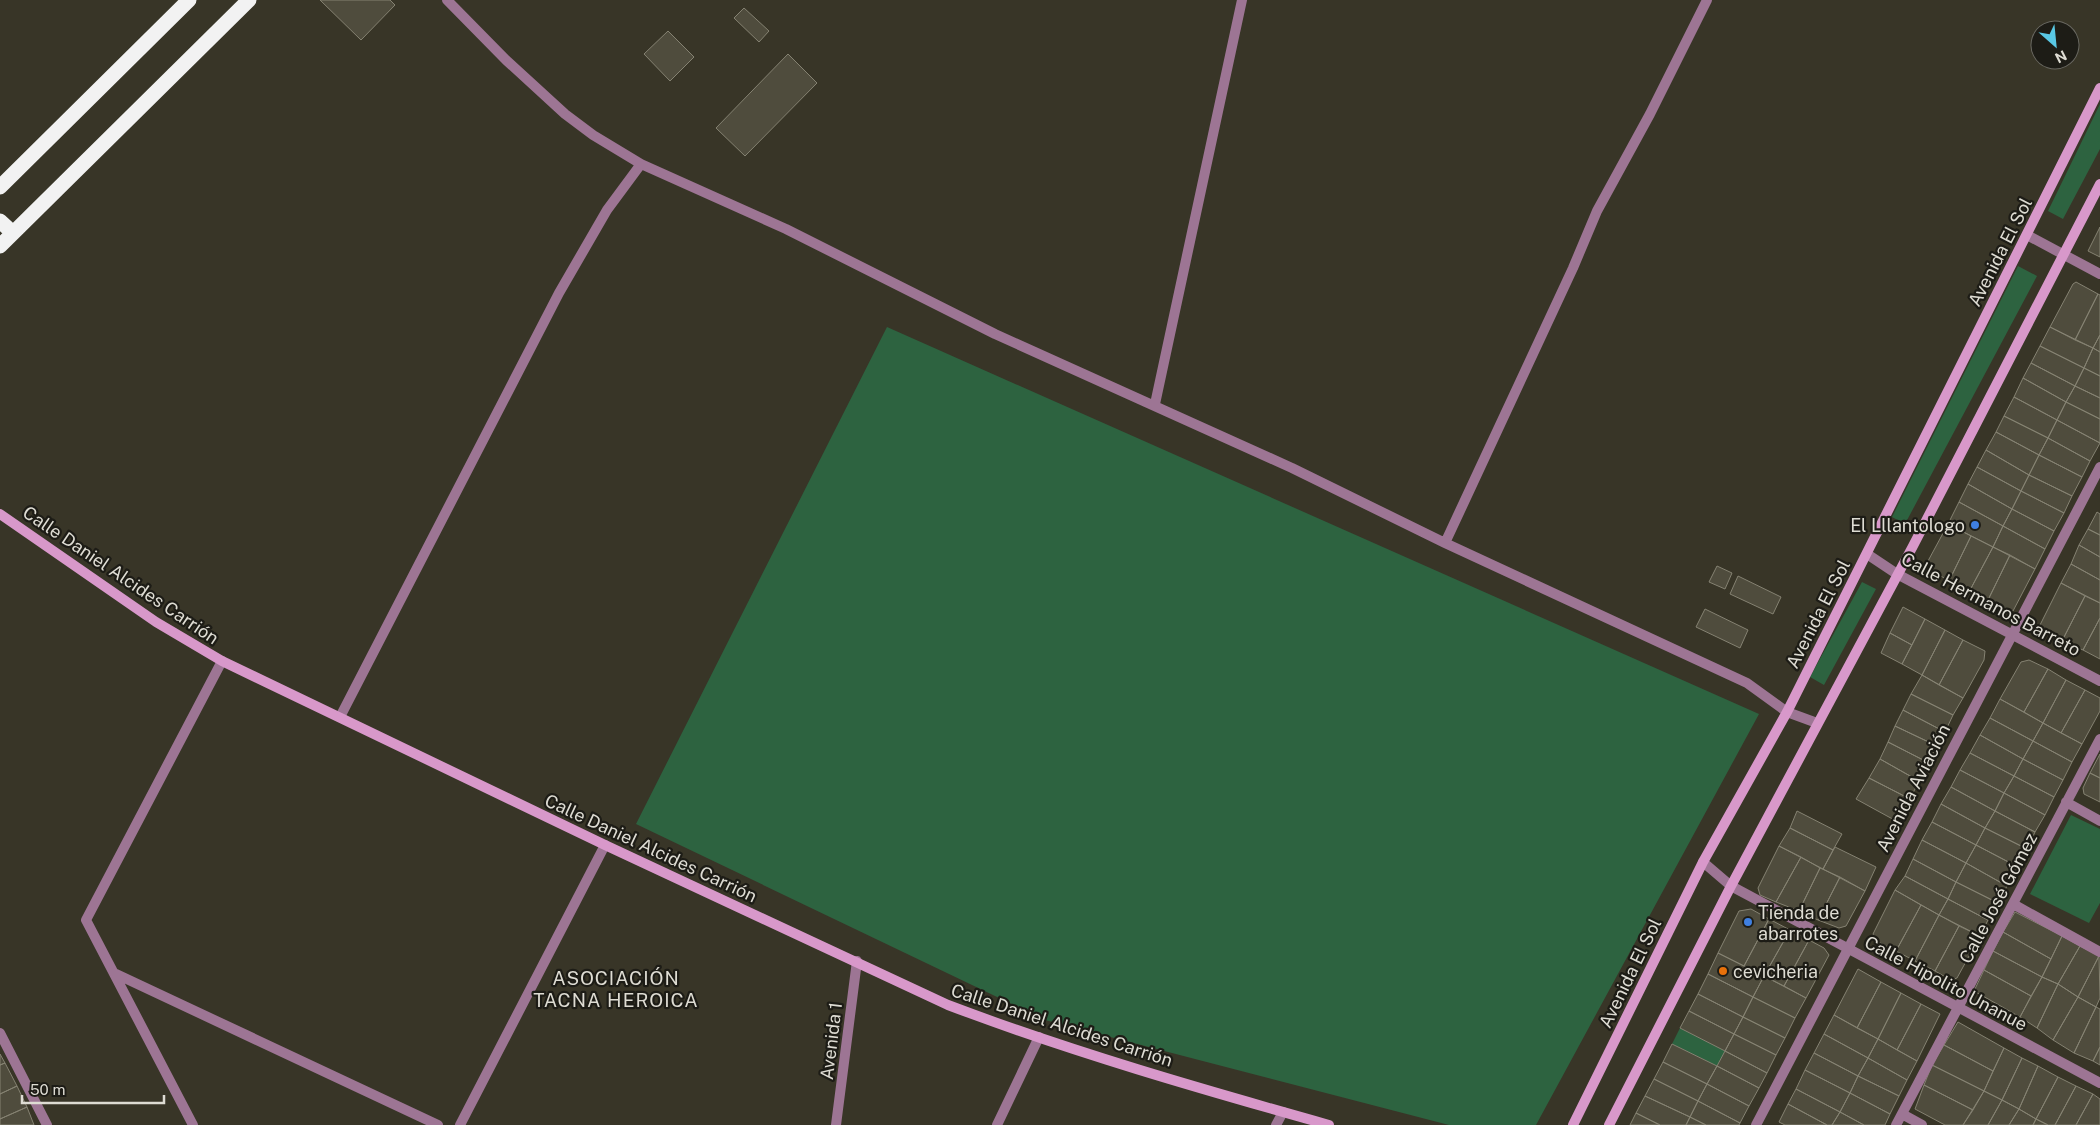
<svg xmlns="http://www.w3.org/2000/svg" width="2100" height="1125" font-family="'Public Sans',sans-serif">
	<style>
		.green { fill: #2d6340 }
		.building { fill: #4f4c3d; stroke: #858272 }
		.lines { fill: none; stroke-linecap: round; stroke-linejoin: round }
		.street { stroke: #9d7594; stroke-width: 10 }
		.secondary { stroke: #d898ca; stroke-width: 10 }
		.highway { stroke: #f2f2f2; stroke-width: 15 }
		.shop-dot { fill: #3f7fe0; stroke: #1d1c16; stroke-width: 2 }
		.food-dot { fill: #e8710a; stroke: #1d1c16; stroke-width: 2 }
		.labels { text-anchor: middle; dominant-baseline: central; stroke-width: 4.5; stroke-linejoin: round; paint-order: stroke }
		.street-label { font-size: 18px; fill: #dedcd3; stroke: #1d1c16 }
		.poi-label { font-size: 18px; fill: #dedcd3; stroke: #1d1c16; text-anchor: start }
		.neighbourhood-label { font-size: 19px; letter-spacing: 1px; fill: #dedcd3; stroke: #1d1c16 }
	</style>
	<rect width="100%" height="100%" fill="#383527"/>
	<path class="green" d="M2100 104V149L2063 219 2048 211Z
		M2018 266 2037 276 1905 524 1892 517Z
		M887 327 1759 714 1536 1125H1449L1045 1020 636 824Z
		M1862 582 1876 589 1824 685 1810 677Z
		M2071 815 2100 829V903L2089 923 2030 894Z
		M1680 1028 1725 1051 1717 1066 1672 1044Z"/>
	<path class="building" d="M320 0H390L395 5 361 40Z
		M744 8 769 31 759 42 734 18Z
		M668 31 694 57 670 81 644 54Z
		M788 54 817 83 745 156 716 128Z
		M2100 227V257L2088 251Z
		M2076 282 2098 294 2075 340 2050 327 2073 284Z
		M2098 294 2100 295V335L2093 348 2075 340Z
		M2050 327 2093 348 2084 368 2040 346Z
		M2100 335V352L2093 348Z
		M2040 346 2084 368 2075 386 2031 363Z
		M2093 348 2100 352V376L2084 368Z
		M2031 363 2075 386 2066 402 2023 378Z
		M2084 368 2100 376V398L2075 386Z
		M2023 378 2066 402 2057 420 2014 397Z
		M2075 386 2100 398V419L2066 402Z
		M2014 397 2057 420 2048 438 2004 416Z
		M2066 402 2100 419V443L2057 420Z
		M2004 416 2048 438 2039 455 1996 432Z
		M2057 420 2100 443 2090 461 2048 438Z
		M1996 432 2039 455 2029 475 1986 450Z
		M2048 438 2090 461 2082 477 2039 455Z
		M1986 450 2029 475 2021 491 1977 467Z
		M2039 455 2082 477 2072 496 2029 475Z
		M1977 467 2021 491 2012 509 1968 484Z
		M2029 475 2072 496 2064 513 2021 491Z
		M1968 484 2012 509 2003 526 1959 502Z
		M2021 491 2064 513 2054 531 2012 509Z
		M1959 502 2003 526 1993 547 1948 524Z
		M2012 509 2054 531 2045 549 2003 526Z
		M2097 512 2100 514V535L2088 529Z
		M1948 524 1971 536 1949 581 1931 570 1928 561Z
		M2003 526 2045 549 2035 569 1993 547Z
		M2088 529 2100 535V557L2079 545Z
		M1971 536 1993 547 1969 592 1949 581Z
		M2079 545 2100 557V580L2071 564Z
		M1993 547 2010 555 1987 602 1969 592Z
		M2010 555 2035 569 2013 611 2006 612 1987 602Z
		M2071 564 2100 580V603L2061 583Z
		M1717 566 1732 573 1725 589 1709 582Z
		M1738 576 1781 597 1773 614 1730 594Z
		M2061 583 2085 596 2062 641 2044 631 2040 625Z
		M2085 596 2100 603V618L2083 650 2062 641Z
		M1903 607 1925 619 1912 645 1890 633Z
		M1705 609 1748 630 1740 648 1696 627Z
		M2100 618V659L2083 650Z
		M1925 619 1945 630 1922 675 1902 664Z
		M1945 630 1963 640 1939 685 1922 675Z
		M1890 633 1912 645 1902 664 1881 653Z
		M1963 640 1985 651 1984 660 1963 698 1939 685Z
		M2029 660 2048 669 2024 712 2000 699 2021 662Z
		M2048 669 2066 680 2043 723 2024 712Z
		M1922 675 1963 698 1953 715 1911 694Z
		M2066 680 2085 690 2061 733 2043 723Z
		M2085 690 2100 698V711L2082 744 2061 733Z
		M1911 694 1953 715 1945 732 1903 710Z
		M2000 699 2043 723 2033 741 1990 718Z
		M1903 710 1945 732 1937 746 1895 726Z
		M1990 718 2033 741 2023 759 1980 735Z
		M2043 723 2082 744 2072 762 2033 741Z
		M1895 726 1937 746 1929 763 1888 742Z
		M1980 735 2023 759 2014 776 1970 753Z
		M2033 741 2072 762 2063 780 2023 759Z
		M1888 742 1929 763 1919 781 1880 759Z
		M1970 753 2014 776 2004 793 1960 770Z
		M2100 754V778L2090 773Z
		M1880 759 1919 781 1910 799 1869 778Z
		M2023 759 2063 780 2054 797 2014 776Z
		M1960 770 2004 793 1995 811 1951 787Z
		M2090 773 2100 778V802L2084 794 2083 788Z
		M2014 776 2054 797 2045 815 2004 793Z
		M1869 778 1910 799 1898 822 1856 799Z
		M1951 787 1995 811 1985 828 1941 804Z
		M2004 793 2045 815 2035 832 1995 811Z
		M1941 804 1985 828 1976 845 1932 822Z
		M1797 811 1842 834 1833 850 1790 828Z
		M1995 811 2035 832 2027 849 1985 828Z
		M1932 822 1976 845 1966 863 1922 840Z
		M1790 828 1833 850 1823 869 1779 846Z
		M1985 828 2027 849 2018 867 1976 845Z
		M1922 840 1966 863 1956 882 1913 859Z
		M1976 845 2018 867 2007 886 1966 863Z
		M1779 846 1801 857 1776 902 1760 895 1758 888Z
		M1835 847 1876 867 1865 891 1823 869Z
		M1801 857 1820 868 1799 911 1776 902Z
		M1913 859 1956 882 1948 899 1905 876Z
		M1966 863 2007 886 1998 903 1956 882Z
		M1820 868 1840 877 1818 920 1799 911Z
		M1905 876 1948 899 1939 915 1895 890Z
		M1840 877 1865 891 1846 926 1839 928 1818 920Z
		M1956 882 1998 903 1988 920 1948 899Z
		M1895 890 1921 905 1896 951 1876 941 1873 934Z
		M1948 899 1988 920 1980 936 1939 915Z
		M1921 905 1939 915 1915 961 1896 951Z
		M1751 909 1769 919 1744 966 1718 953 1739 911Z
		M2015 912 2062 936 2051 959 2003 932Z
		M1939 915 1959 926 1935 971 1915 961Z
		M1769 919 1790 930 1764 976 1744 966Z
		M1959 926 1980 936 1957 978 1951 980 1935 971Z
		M1790 930 1809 940 1784 986 1764 976Z
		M2003 932 2051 959 2042 977 1993 951Z
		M2062 936 2080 946 2058 984 2042 977Z
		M1809 940 1824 948 1829 955 1806 998 1784 986Z
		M2080 946 2099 956 2078 997 2058 984Z
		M1993 951 2042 977 2031 996 1984 970Z
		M1718 953 1764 976 1753 997 1708 974Z
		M2099 956 2100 998 2096 1007 2078 997Z
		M1858 969 1881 982 1857 1028 1834 1015Z
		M1984 970 2031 996 2020 1017 1974 991Z
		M1708 974 1753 997 1743 1017 1698 994Z
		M1764 976 1806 998 1795 1018 1753 997Z
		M2042 977 2058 984 2037 1028 2020 1017Z
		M1881 982 1901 993 1878 1039 1857 1028Z
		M2058 984 2078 997 2053 1040 2037 1028Z
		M1901 993 1921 1004 1897 1050 1878 1039Z
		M1698 994 1743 1017 1734 1034 1689 1011Z
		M1753 997 1795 1018 1785 1038 1743 1017Z
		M2078 997 2096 1007 2074 1053 2053 1040Z
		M1921 1004 1940 1014 1917 1061 1897 1050Z
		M2096 1007 2100 1009V1047L2093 1061 2074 1053Z
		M1689 1011 1734 1034 1725 1051 1680 1028Z
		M1834 1015 1878 1039 1868 1058 1824 1034Z
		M1743 1017 1785 1038 1776 1055 1734 1034Z
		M1958 1022 2004 1048 1993 1071 1944 1045Z
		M1734 1034 1776 1055 1767 1073 1725 1051Z
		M1824 1034 1868 1058 1858 1076 1814 1053Z
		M1878 1039 1917 1061 1907 1080 1868 1058Z
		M1672 1044 1717 1066 1707 1084 1663 1062Z
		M1944 1045 1993 1071 1984 1091 1932 1065Z
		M2100 1047V1065L2093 1061Z
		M2004 1048 2022 1058 2002 1100 1984 1091Z
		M1725 1051 1767 1073 1759 1088 1717 1066Z
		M1814 1053 1858 1076 1850 1093 1805 1070Z
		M0 1054 5 1063 0 1065Z
		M1868 1058 1907 1080 1899 1096 1858 1076Z
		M2022 1058 2038 1066 2019 1109 2002 1100Z
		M1663 1062 1707 1084 1698 1101 1654 1079Z
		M5 1063 17 1086 0 1094V1065Z
		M1932 1065 1984 1091 1973 1110 1924 1085Z
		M1717 1066 1759 1088 1749 1106 1707 1084Z
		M2038 1066 2058 1077 2036 1119 2019 1109Z
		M1805 1070 1850 1093 1840 1112 1796 1089Z
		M1858 1076 1899 1096 1890 1114 1850 1093Z
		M2058 1077 2076 1086 2055 1125H2048L2036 1119Z
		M1654 1079 1698 1101 1690 1117 1645 1096Z
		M1707 1084 1749 1106 1740 1123 1698 1101Z
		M1924 1085 1973 1110 1963 1125H1945L1915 1109Z
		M17 1086 27 1107 0 1119V1094Z
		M2076 1086 2093 1094 2076 1125H2055Z
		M1796 1089 1840 1112 1832 1125H1827L1788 1104Z
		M1984 1091 2002 1100 1988 1125H1963Z
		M1850 1093 1890 1114 1885 1125H1864L1840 1112Z
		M2093 1094 2100 1099V1125H2076Z
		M1645 1096 1690 1117 1686 1125H1660L1636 1113Z
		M2002 1100 2019 1109 2009 1125H1988Z
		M1698 1101 1740 1123 1739 1125H1706L1690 1117Z
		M1788 1104 1827 1125H1785L1779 1122Z
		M27 1107 34 1125H0V1119Z
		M2019 1109 2036 1119 2033 1125H2009Z
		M1840 1112 1864 1125H1832Z
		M1636 1113 1660 1125H1630Z
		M1690 1117 1706 1125H1686Z
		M2036 1119 2048 1125H2033Z"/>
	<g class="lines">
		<path class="street" d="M447 0 506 60 565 114 593 135 641 164 786 229 995 334 1292 468 1445 543 1747 683 1787 712 1817 723
			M2027 235 2100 274
			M1155 404 1242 0
			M1445 543 1573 268 1597 211 1650 114 1707 0
			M1867 554 1897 574 2100 681
			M340 717 559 293 607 210 641 164
			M2066 802 2100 821
			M1703 862 1731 886 2100 1083
			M2013 904 2100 952
			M114 973 438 1125
			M0 1033 47 1125
			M1902 1114 1922 1125
			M193 1125 86 920 222 661
			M460 1125 605 845
			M836 1125 857 961
			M997 1125 1039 1037
			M1276 1125 1283 1112
			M1756 1125 2100 467
			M1896 1125 2100 739"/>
		<path class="secondary" d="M0 514 156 622 222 661 605 845 948 1005C1072 1052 1201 1089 1329 1125
			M1573 1125 1703 862 1787 712 2100 88
			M1609 1125 1731 886 1913 546 2100 184"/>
		<path class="highway" d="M0 187 189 0
			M0 221 13 233
			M0 246 249 0"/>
	</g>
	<g class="shop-dot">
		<circle cx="1975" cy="525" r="5"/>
		<circle cx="1748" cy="922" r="5"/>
	</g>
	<circle class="food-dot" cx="1723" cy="971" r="5"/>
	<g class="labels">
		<g class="street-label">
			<text transform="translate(2000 252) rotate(-63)">Avenida El Sol</text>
			<text transform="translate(121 575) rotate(34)">Calle Daniel Alcides Carrión</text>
			<text transform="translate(1991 604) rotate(28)">Calle Hermanos Barreto</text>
			<text transform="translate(1818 614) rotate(-63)">Avenida El Sol</text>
			<text transform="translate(1913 788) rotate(-63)">Avenida Aviación</text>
			<text transform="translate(651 848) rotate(25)">Calle Daniel Alcides Carrión</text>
			<text transform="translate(1998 898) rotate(-62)">Calle José Gómez</text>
			<text transform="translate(1630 973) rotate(-64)">Avenida El Sol</text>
			<text transform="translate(1946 983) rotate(28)">Calle Hipolito Unanue</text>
			<text transform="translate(1062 1025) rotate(18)">Calle Daniel Alcides Carrión</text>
			<text transform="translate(831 1041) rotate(-83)">Avenida 1</text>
		</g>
		<g class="poi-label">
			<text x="1965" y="525" text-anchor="end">El Lllantologo</text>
			<text x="1758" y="912">Tienda de<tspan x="1758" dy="21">abarrotes</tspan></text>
			<text x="1733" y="971">cevicheria</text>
		</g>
		<g class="neighbourhood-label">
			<text x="616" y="978">ASOCIACIÓN<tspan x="616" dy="22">TACNA HEROICA</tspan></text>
		</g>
	</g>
	<g transform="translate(2055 45) rotate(153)"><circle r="24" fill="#1d1c16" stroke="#6a6962"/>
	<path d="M0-4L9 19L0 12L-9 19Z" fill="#59c8e5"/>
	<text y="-8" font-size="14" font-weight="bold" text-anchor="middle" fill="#dedcd3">N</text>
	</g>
	<path d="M22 1095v8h142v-8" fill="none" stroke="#dedcd3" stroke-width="2.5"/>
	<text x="30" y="1095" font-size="15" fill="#dedcd3" stroke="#1d1c16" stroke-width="4" paint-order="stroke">50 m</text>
</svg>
